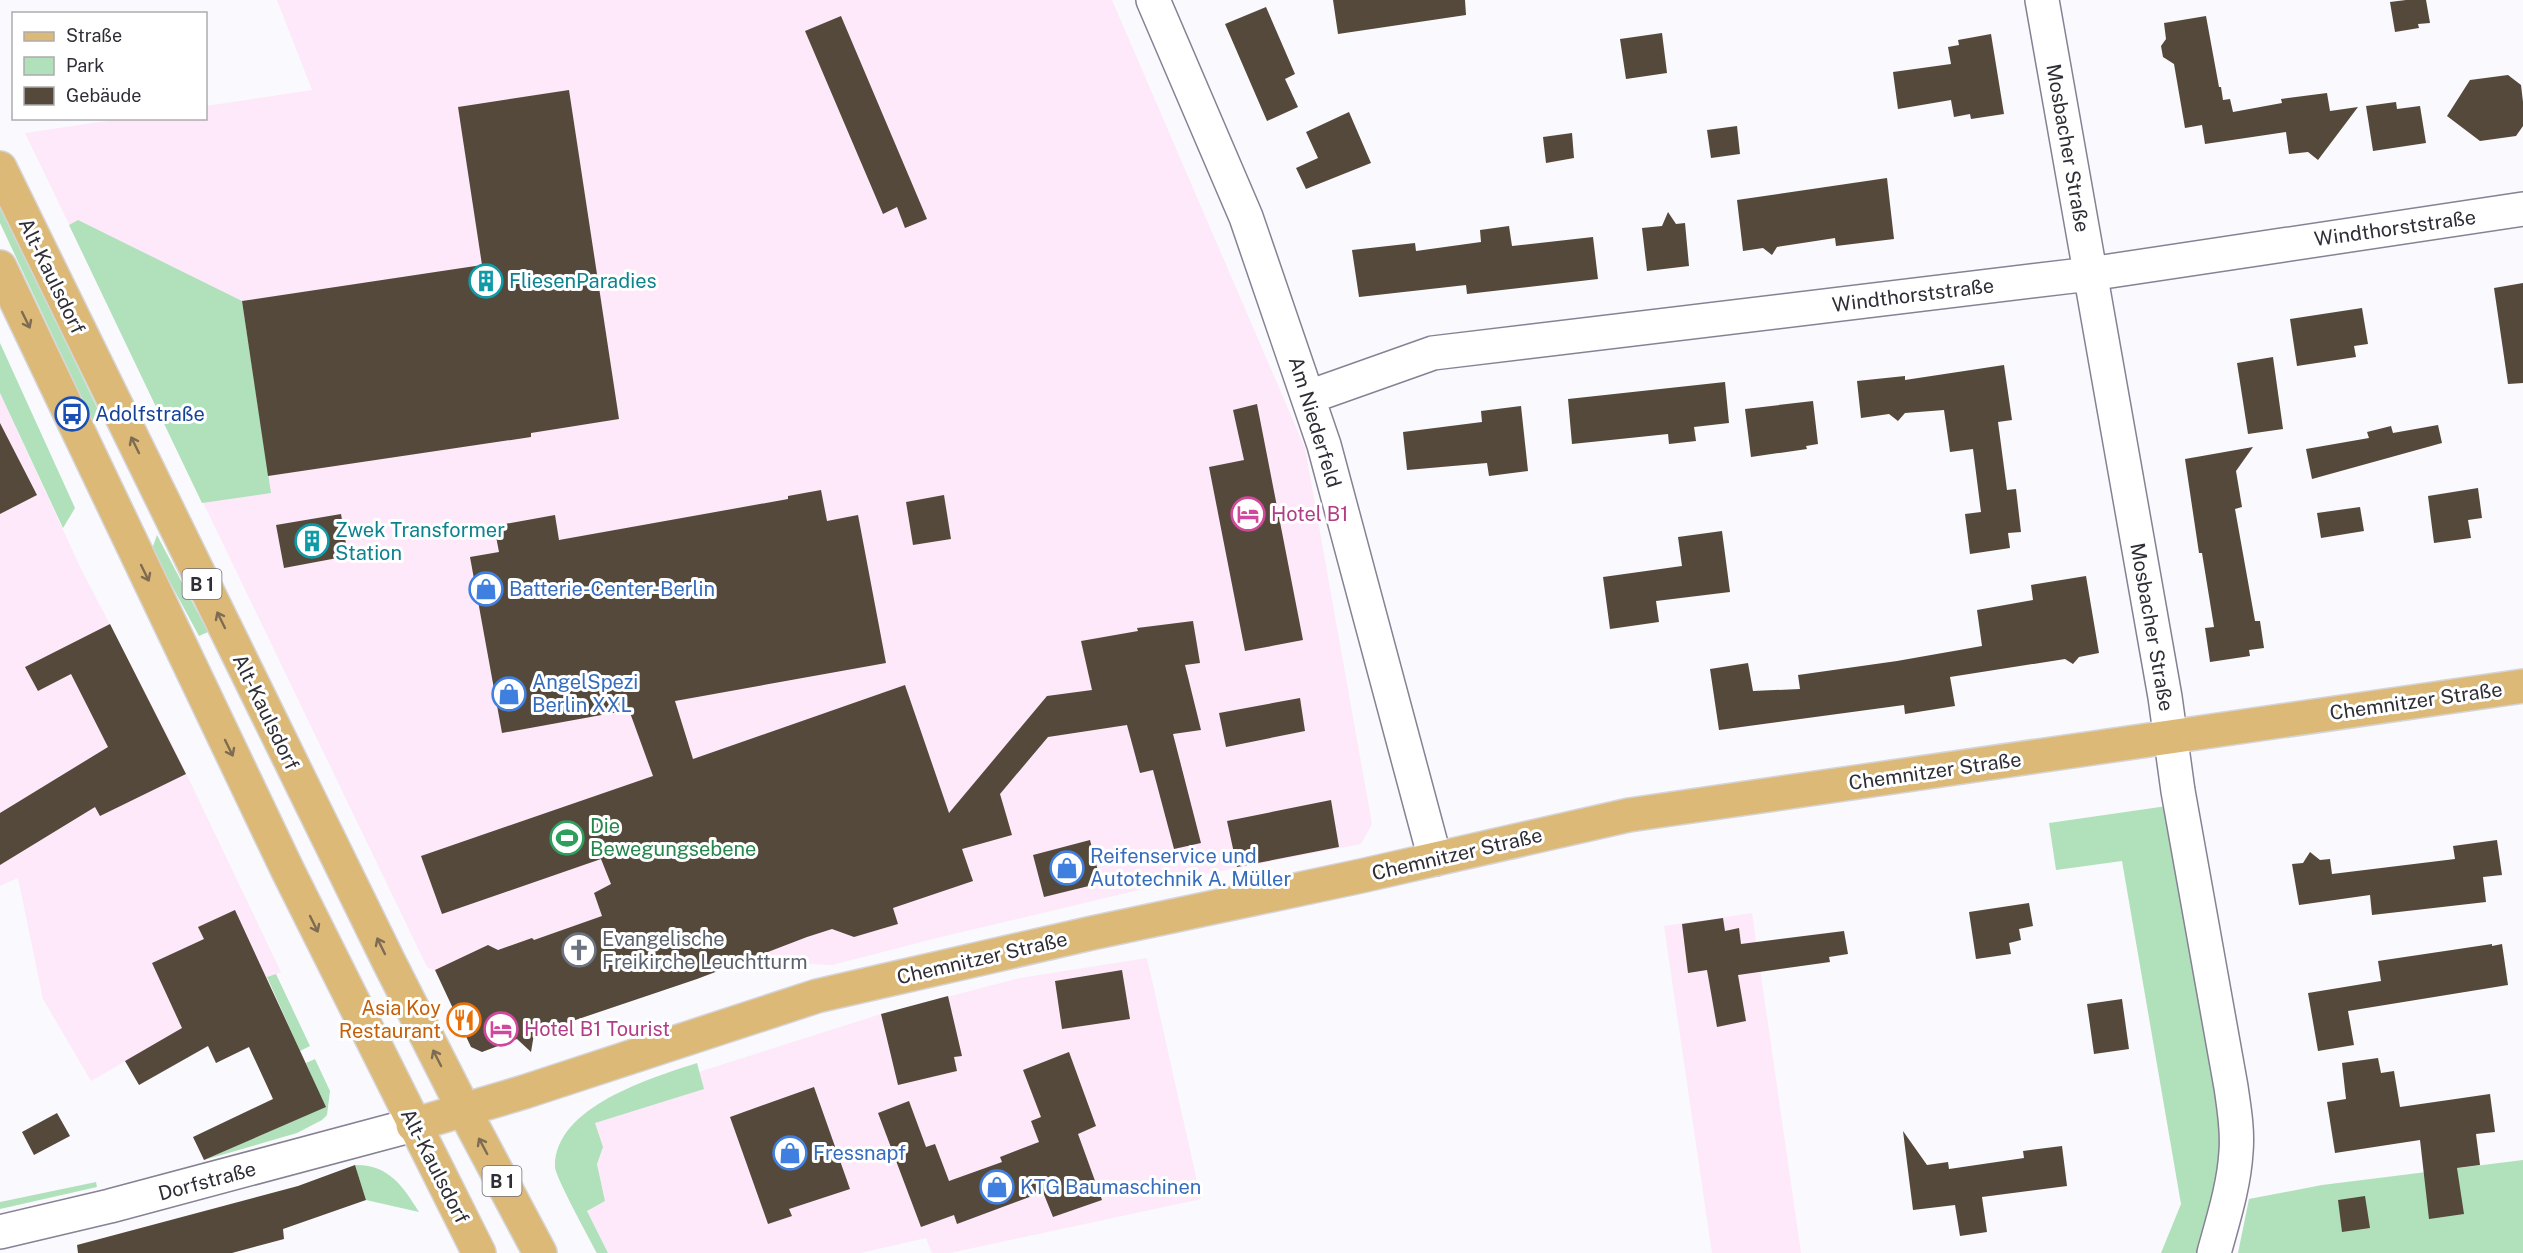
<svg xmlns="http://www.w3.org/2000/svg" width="2523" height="1253" font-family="'Public Sans',sans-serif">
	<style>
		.commercial { fill: #fde9f9 }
		.green { fill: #b0e1bb }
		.building { fill: #54493b }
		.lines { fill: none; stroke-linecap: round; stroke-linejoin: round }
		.minor-casing { stroke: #868294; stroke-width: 36 }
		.major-casing { stroke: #d5d5d7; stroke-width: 36 }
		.minor { stroke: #fff; stroke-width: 33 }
		.major { stroke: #ddb977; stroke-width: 33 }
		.oneway { stroke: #7d6c53 }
		.labels { text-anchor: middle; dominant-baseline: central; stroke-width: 6; stroke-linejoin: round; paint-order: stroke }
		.shield { fill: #fff; stroke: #6d6c72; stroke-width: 1.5 }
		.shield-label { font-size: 18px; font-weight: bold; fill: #2f2d35 }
		.street-label { font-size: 20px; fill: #2f2d35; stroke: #fff }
		.culture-label { font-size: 20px; fill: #0d838f; stroke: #fff; text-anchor: start }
		.transit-label { font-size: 20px; fill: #164399; stroke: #fff; text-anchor: start }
		.hotel-label { font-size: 20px; fill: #b23c85; stroke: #fff; text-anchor: start }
		.shop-label { font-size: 20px; fill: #366cbe; stroke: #fff; text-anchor: start }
		.leisure-label { font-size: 20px; fill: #27864d; stroke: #fff; text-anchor: start }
		.worship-label { font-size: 20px; fill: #5b616d; stroke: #fff; text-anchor: start }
		.food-label { font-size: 20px; fill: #c56008; stroke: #fff; text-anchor: end }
	</style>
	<rect width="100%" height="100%" fill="#faf9fd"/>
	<path class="commercial" d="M277 0H1112L1305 448 1372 824 1361 844 1206 874 941 937 832 965 744 961 534 1034 533 1041 523 1044 517 1039 482 1052 471 1047 436 971 427 967 25 133 120 119 206 118V106L312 90Z
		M0 393 81 569 172 744 281 972 204 1006 184 1027 91 1081 43 999 18 878 0 886Z
		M1752 913 1801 1253H1712L1664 926Z
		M1147 958 1201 1199 950 1253H932L926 1238 861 1253H608L587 1211 605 1201 588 1120 617 1098 881 1014 1020 978Z"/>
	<path class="green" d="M0 205 101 416 92 420 0 223Z
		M78 220 242 301 271 493 202 503 69 225Z
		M0 343 75 508 63 528 0 393Z
		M157 535 208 632 199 636 152 549Z
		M2167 806 2221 1115C2220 1167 2213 1204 2198 1253H2161L2181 1204 2122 861 2056 870 2049 823Z
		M276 974 310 1046 300 1051 267 977Z
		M315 1059 330 1091 327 1115 322 1120 297 1133 204 1160 325 1107 306 1063Z
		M697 1063 704 1089 595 1123 603 1147 597 1164 605 1201 587 1211 608 1253H597C590 1240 555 1176 555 1167 554 1107 651 1078 697 1063Z
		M2523 1160V1253H2238L2249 1199 2322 1185Z
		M355 1165C388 1164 403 1186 419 1212L366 1200Z
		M96 1182 97 1187 0 1209V1202Z"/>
	<path class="building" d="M1333 0H1465L1466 15 1338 34Z
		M2406 0H2426L2430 23 2418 24 2419 28 2395 32 2390 2Z
		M1266 7 1295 74 1285 79 1298 107 1267 121 1225 24Z
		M841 16 927 219 905 228 897 207 883 214 805 31Z
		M2206 16 2219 87H2221L2223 100 2230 99 2233 112 2282 103 2281 99 2327 93 2330 111 2358 107 2318 160 2308 152 2289 154 2286 132 2205 144 2202 125 2185 128 2174 64 2163 57 2161 46 2166 39 2164 23Z
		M1662 33 1667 73 1626 79 1620 39Z
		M1991 34 2004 114 1971 119 1970 114 1954 117 1951 100 1898 109 1893 72 1951 64 1948 47 1959 45 1958 40Z
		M2508 75 2521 85 2523 102V126L2516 136 2480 141 2447 116 2470 80Z
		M569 90 619 419 531 433V437L268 476 242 301 482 265 458 107Z
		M2396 102 2397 109 2420 106 2426 143 2373 151 2366 106Z
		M1349 112 1371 163 1306 189 1296 168 1318 158 1306 132Z
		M1737 126 1740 154 1711 158 1707 130Z
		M1572 133 1574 158 1546 163 1543 137Z
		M1887 178 1894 239 1836 246 1835 238 1777 247 1772 255 1763 248 1743 251 1737 200Z
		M1668 212 1676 224 1685 223 1689 266 1647 271 1642 228 1662 226Z
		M1509 226 1512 246 1593 237 1598 279 1467 294 1466 285 1359 297 1352 250 1415 243 1416 251 1481 242 1480 230Z
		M2523 283V383L2508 384 2494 288Z
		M2362 308 2368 344 2354 346 2356 357 2297 366 2290 319Z
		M2273 357 2283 429 2248 434 2237 363Z
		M2004 365 2012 420 1998 422 2007 490 2016 489 2021 532 2008 533 2010 548 1970 554 1965 514 1981 512 1973 449 1950 452 1944 410 1905 413 1898 421 1889 414 1861 418 1857 381 1905 376V380Z
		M1725 382 1729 423 1694 427 1696 441 1669 444 1668 434 1572 444 1568 399Z
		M1813 401 1818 444 1806 446 1807 449 1751 457 1745 409Z
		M1257 404 1303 640 1245 651 1209 467 1244 460 1233 410Z
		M1521 406 1528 471 1489 476 1487 463 1407 470 1403 432 1482 422 1481 411Z
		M0 423 37 495 0 514Z
		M2438 425 2442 443 2312 479 2306 449 2369 438 2367 432 2391 426 2393 433Z
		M2253 447 2236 471 2242 507 2235 509 2255 621H2260L2264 648 2249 650 2250 656 2210 662 2205 628 2214 627 2202 553H2199L2185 459Z
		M2478 488 2482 518 2468 520 2471 538 2434 543 2428 496Z
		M821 490 827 521 858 515 886 663 675 701 693 759 905 685 949 813 1047 696 1092 690 1081 641 1138 631 1137 628 1193 621 1200 663 1185 665 1201 730 1173 734 1201 843 1174 849 1153 770 1140 773 1127 725 1048 737 1000 794 1012 835 962 849 973 881 893 908 898 924 854 937 832 929 807 937 697 979 534 1034 531 1052 517 1039 482 1052 471 1047 435 970 488 945 498 950 532 938 534 940 602 916 594 893 611 884 601 859 442 914 421 856 653 776 629 710 502 733 470 557 499 552 494 526 555 515 559 540 788 499V496Z
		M944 495 951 539 913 545 906 502Z
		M2360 507 2364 531 2321 538 2317 513Z
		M341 514 348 556 284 568 276 525Z
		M1722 531 1730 592 1656 601 1659 622 1610 629 1603 577 1682 566 1678 537Z
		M2086 576 2099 653 2079 657 2073 664 2065 659 1950 677 1955 706 1905 714 1904 705 1719 730 1710 669 1748 663 1753 691 1800 689 1798 675 1897 661 1982 646 1977 610 2033 600 2031 585Z
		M110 624 186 774 100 816 95 807 0 865V813L108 747 71 674 38 691 25 667Z
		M1300 698 1305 731 1226 747 1219 713Z
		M1331 800 1339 847 1237 867 1227 821Z
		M1090 840 1101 883 1044 897 1033 855Z
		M2497 840 2502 875 2483 877 2486 902 2372 915 2370 895 2299 905 2292 864 2303 863 2310 852 2320 860 2330 859 2332 874 2455 859 2453 846Z
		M2029 903 2033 926 2019 929 2021 940 2009 943 2011 954 1976 959 1969 912Z
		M235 910 326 1107 204 1160 193 1137 273 1099 249 1047 216 1063 208 1046 139 1085 125 1061 182 1028 152 963 204 939 198 927Z
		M1723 918 1725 931 1739 928 1741 944 1844 931 1848 954 1829 957 1830 962 1738 975 1746 1021 1717 1027 1707 970 1688 973 1682 924Z
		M2492 944V946L2502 944 2508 985 2348 1011 2354 1045 2318 1051 2308 993 2381 981 2378 961Z
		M1122 970 1130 1019 1062 1029 1055 981Z
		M948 996 962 1056 954 1057 957 1071 898 1085 881 1014Z
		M2122 999 2129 1049 2094 1054 2087 1004Z
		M1069 1052 1096 1126 1078 1134 1102 1200 1053 1217 1043 1192 957 1224 954 1215 921 1227 878 1113 909 1101 926 1147 935 1144 949 1181 1002 1162 1000 1157 1039 1142 1031 1121 1041 1117 1023 1070Z
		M2378 1058 2381 1073 2394 1071 2400 1107 2490 1094 2495 1132 2476 1134 2480 1165 2457 1168 2464 1214 2429 1219 2420 1140 2335 1153 2327 1102 2346 1099 2342 1063Z
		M814 1087 850 1189 789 1209 792 1216 768 1224 730 1117Z
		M57 1113 70 1136 34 1155 22 1132Z
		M1903 1131 1927 1165 1948 1162 1949 1169 2024 1158 2023 1151 2062 1146 2067 1186 1982 1197 1987 1232 1960 1236 1955 1205 1913 1210Z
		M355 1165 366 1200 283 1229 284 1239 232 1253H78L77 1245 298 1186Z
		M2365 1196 2370 1228 2342 1232 2338 1200Z"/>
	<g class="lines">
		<defs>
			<path id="minor" d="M1153 0 1246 217 1324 445 1435 859
				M2042 0 2165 697 2178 791 2231 1087C2234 1108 2238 1130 2236 1152 2234 1186 2223 1220 2214 1253
				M1309 397 1433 353 2090 274 2523 209
				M0 1232 110 1206 413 1125"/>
			<path id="major" d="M0 168 389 962 464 1110 540 1253
				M0 267 288 871 479 1253
				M413 1125 524 1092 817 996 1092 933 1361 876 1629 815 2523 686"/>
		</defs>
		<use href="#minor" class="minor-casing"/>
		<use href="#major" class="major-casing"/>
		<use href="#minor" class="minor"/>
		<use href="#major" class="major"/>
	</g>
	<defs><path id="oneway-shaft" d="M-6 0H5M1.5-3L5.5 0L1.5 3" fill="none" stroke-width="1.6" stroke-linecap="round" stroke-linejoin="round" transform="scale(1.5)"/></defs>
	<g class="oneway">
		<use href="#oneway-shaft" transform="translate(26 320) rotate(64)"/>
		<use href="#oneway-shaft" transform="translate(135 445) rotate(-116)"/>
		<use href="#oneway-shaft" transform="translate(145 573) rotate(64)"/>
		<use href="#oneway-shaft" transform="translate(221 620) rotate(-116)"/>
		<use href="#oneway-shaft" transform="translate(229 748) rotate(64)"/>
		<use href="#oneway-shaft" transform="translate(314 924) rotate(64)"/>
		<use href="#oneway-shaft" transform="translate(381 946) rotate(-116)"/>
		<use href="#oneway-shaft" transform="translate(437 1058) rotate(-117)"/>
		<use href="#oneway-shaft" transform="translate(483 1146) rotate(-118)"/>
	</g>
	<defs>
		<symbol id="building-ring" viewBox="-11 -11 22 22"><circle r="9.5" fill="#fff" stroke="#0f9aa8" stroke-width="1.5"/><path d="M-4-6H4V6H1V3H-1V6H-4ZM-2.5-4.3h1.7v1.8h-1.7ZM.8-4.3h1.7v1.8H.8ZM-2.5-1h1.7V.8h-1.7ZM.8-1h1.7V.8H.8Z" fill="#0f9aa8"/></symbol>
		<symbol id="bus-ring" viewBox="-11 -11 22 22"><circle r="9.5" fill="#fff" stroke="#1a4fb4" stroke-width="1.5"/><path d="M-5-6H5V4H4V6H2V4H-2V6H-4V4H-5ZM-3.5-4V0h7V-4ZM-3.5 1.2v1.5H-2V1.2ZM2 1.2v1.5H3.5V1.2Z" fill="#1a4fb4"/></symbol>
		<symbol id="hotel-ring" viewBox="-11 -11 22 22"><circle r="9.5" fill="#fff" stroke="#d1479c" stroke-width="1.5"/><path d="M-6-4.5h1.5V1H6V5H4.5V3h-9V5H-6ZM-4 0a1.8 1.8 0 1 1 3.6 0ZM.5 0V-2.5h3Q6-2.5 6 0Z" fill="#d1479c"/></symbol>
		<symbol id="shop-ring" viewBox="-11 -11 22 22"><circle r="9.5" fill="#fff" stroke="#3f7fe0" stroke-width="1.5"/><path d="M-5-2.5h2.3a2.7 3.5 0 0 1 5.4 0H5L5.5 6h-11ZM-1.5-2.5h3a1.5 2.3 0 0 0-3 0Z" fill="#3f7fe0"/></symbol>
		<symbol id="stadium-ring" viewBox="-11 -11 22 22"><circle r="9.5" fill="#fff" stroke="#2e9e5b" stroke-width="1.5"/><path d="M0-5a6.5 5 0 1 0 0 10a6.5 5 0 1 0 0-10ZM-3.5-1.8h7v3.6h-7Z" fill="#2e9e5b"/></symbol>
		<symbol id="church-ring" viewBox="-11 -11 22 22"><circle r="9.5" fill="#fff" stroke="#6b7280" stroke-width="1.5"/><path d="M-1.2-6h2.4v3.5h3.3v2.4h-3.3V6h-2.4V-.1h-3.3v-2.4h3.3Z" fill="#6b7280"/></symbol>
		<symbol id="restaurant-ring" viewBox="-11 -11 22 22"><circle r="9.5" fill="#fff" stroke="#e8710a" stroke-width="1.5"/><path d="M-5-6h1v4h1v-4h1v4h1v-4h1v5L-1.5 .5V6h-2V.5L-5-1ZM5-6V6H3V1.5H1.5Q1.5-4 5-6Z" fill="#e8710a"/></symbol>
	</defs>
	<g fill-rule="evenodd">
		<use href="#building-ring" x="467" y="262" width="38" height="38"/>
		<use href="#bus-ring" x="53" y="395" width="38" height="38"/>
		<use href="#hotel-ring" x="1229" y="495" width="38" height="38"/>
		<use href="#building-ring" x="293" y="522" width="38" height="38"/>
		<use href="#shop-ring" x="467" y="570" width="38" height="38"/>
		<use href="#shop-ring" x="490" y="675" width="38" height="38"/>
		<use href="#stadium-ring" x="548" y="819" width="38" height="38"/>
		<use href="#shop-ring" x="1048" y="849" width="38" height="38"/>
		<use href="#church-ring" x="560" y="931" width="38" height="38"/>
		<use href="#restaurant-ring" x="445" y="1001" width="38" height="38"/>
		<use href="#hotel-ring" x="482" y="1010" width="38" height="38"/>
		<use href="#shop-ring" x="771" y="1134" width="38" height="38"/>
		<use href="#shop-ring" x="978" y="1168" width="38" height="38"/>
	</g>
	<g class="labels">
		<g class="shield">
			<rect x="182.5" y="569" width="39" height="30" rx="4.5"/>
			<rect x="482.5" y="1166" width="39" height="30" rx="4.5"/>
		</g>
		<g class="shield-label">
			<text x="202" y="584">B 1</text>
			<text x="502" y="1181">B 1</text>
		</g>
		<g class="street-label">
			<text transform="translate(2068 148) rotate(80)">Mosbacher Straße</text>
			<text transform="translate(2395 228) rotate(-8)">Windthorststraße</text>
			<text transform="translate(52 276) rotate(64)">Alt-Kaulsdorf</text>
			<text transform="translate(1913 295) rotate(-7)">Windthorststraße</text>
			<text transform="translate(1315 422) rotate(73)">Am Niederfeld</text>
			<text transform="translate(2152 627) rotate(80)">Mosbacher Straße</text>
			<text transform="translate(2416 701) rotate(-8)">Chemnitzer Straße</text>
			<text transform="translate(266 712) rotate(64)">Alt-Kaulsdorf</text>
			<text transform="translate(1935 771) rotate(-8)">Chemnitzer Straße</text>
			<text transform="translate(1457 854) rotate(-13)">Chemnitzer Straße</text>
			<text transform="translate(982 958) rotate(-13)">Chemnitzer Straße</text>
			<text transform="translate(435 1166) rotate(63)">Alt-Kaulsdorf</text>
			<text transform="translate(207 1181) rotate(-15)">Dorfstraße</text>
		</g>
		<g class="culture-label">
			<text x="509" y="281">FliesenParadies</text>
			<text x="335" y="530">Zwek Transformer<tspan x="335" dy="23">Station</tspan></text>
		</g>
		<g class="transit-label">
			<text x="95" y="414">Adolfstraße</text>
		</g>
		<g class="hotel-label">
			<text x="1271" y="514">Hotel B1</text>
			<text x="524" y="1029">Hotel B1 Tourist</text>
		</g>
		<g class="shop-label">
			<text x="509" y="589">Batterie-Center-Berlin</text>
			<text x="532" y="682">AngelSpezi<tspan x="532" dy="23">Berlin XXL</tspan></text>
			<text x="1090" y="856">Reifenservice und<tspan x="1090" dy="23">Autotechnik A. Müller</tspan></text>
			<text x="813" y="1153">Fressnapf</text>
			<text x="1020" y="1187">KTG Baumaschinen</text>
		</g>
		<g class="leisure-label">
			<text x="590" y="826">Die<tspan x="590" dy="23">Bewegungsebene</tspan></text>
		</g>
		<g class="worship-label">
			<text x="602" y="939">Evangelische<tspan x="602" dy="23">Freikirche Leuchtturm</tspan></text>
		</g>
		<g class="food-label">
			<text x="441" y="1008">Asia Koy<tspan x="441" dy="23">Restaurant</tspan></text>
		</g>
	</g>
	<rect x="12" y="12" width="195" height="108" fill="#ffffff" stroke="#acabae" stroke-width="1.5"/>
	<rect x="24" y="32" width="30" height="9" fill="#ddb977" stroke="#acabae" stroke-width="1.5"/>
	<text x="66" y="42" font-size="18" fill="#2f2d35">Straße</text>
	<rect x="24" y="57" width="30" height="18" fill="#b0e1bb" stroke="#acabae" stroke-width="1.5"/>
	<text x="66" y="72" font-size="18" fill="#2f2d35">Park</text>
	<rect x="24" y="87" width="30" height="18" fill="#54493b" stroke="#acabae" stroke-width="1.5"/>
	<text x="66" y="102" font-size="18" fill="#2f2d35">Gebäude</text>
</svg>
